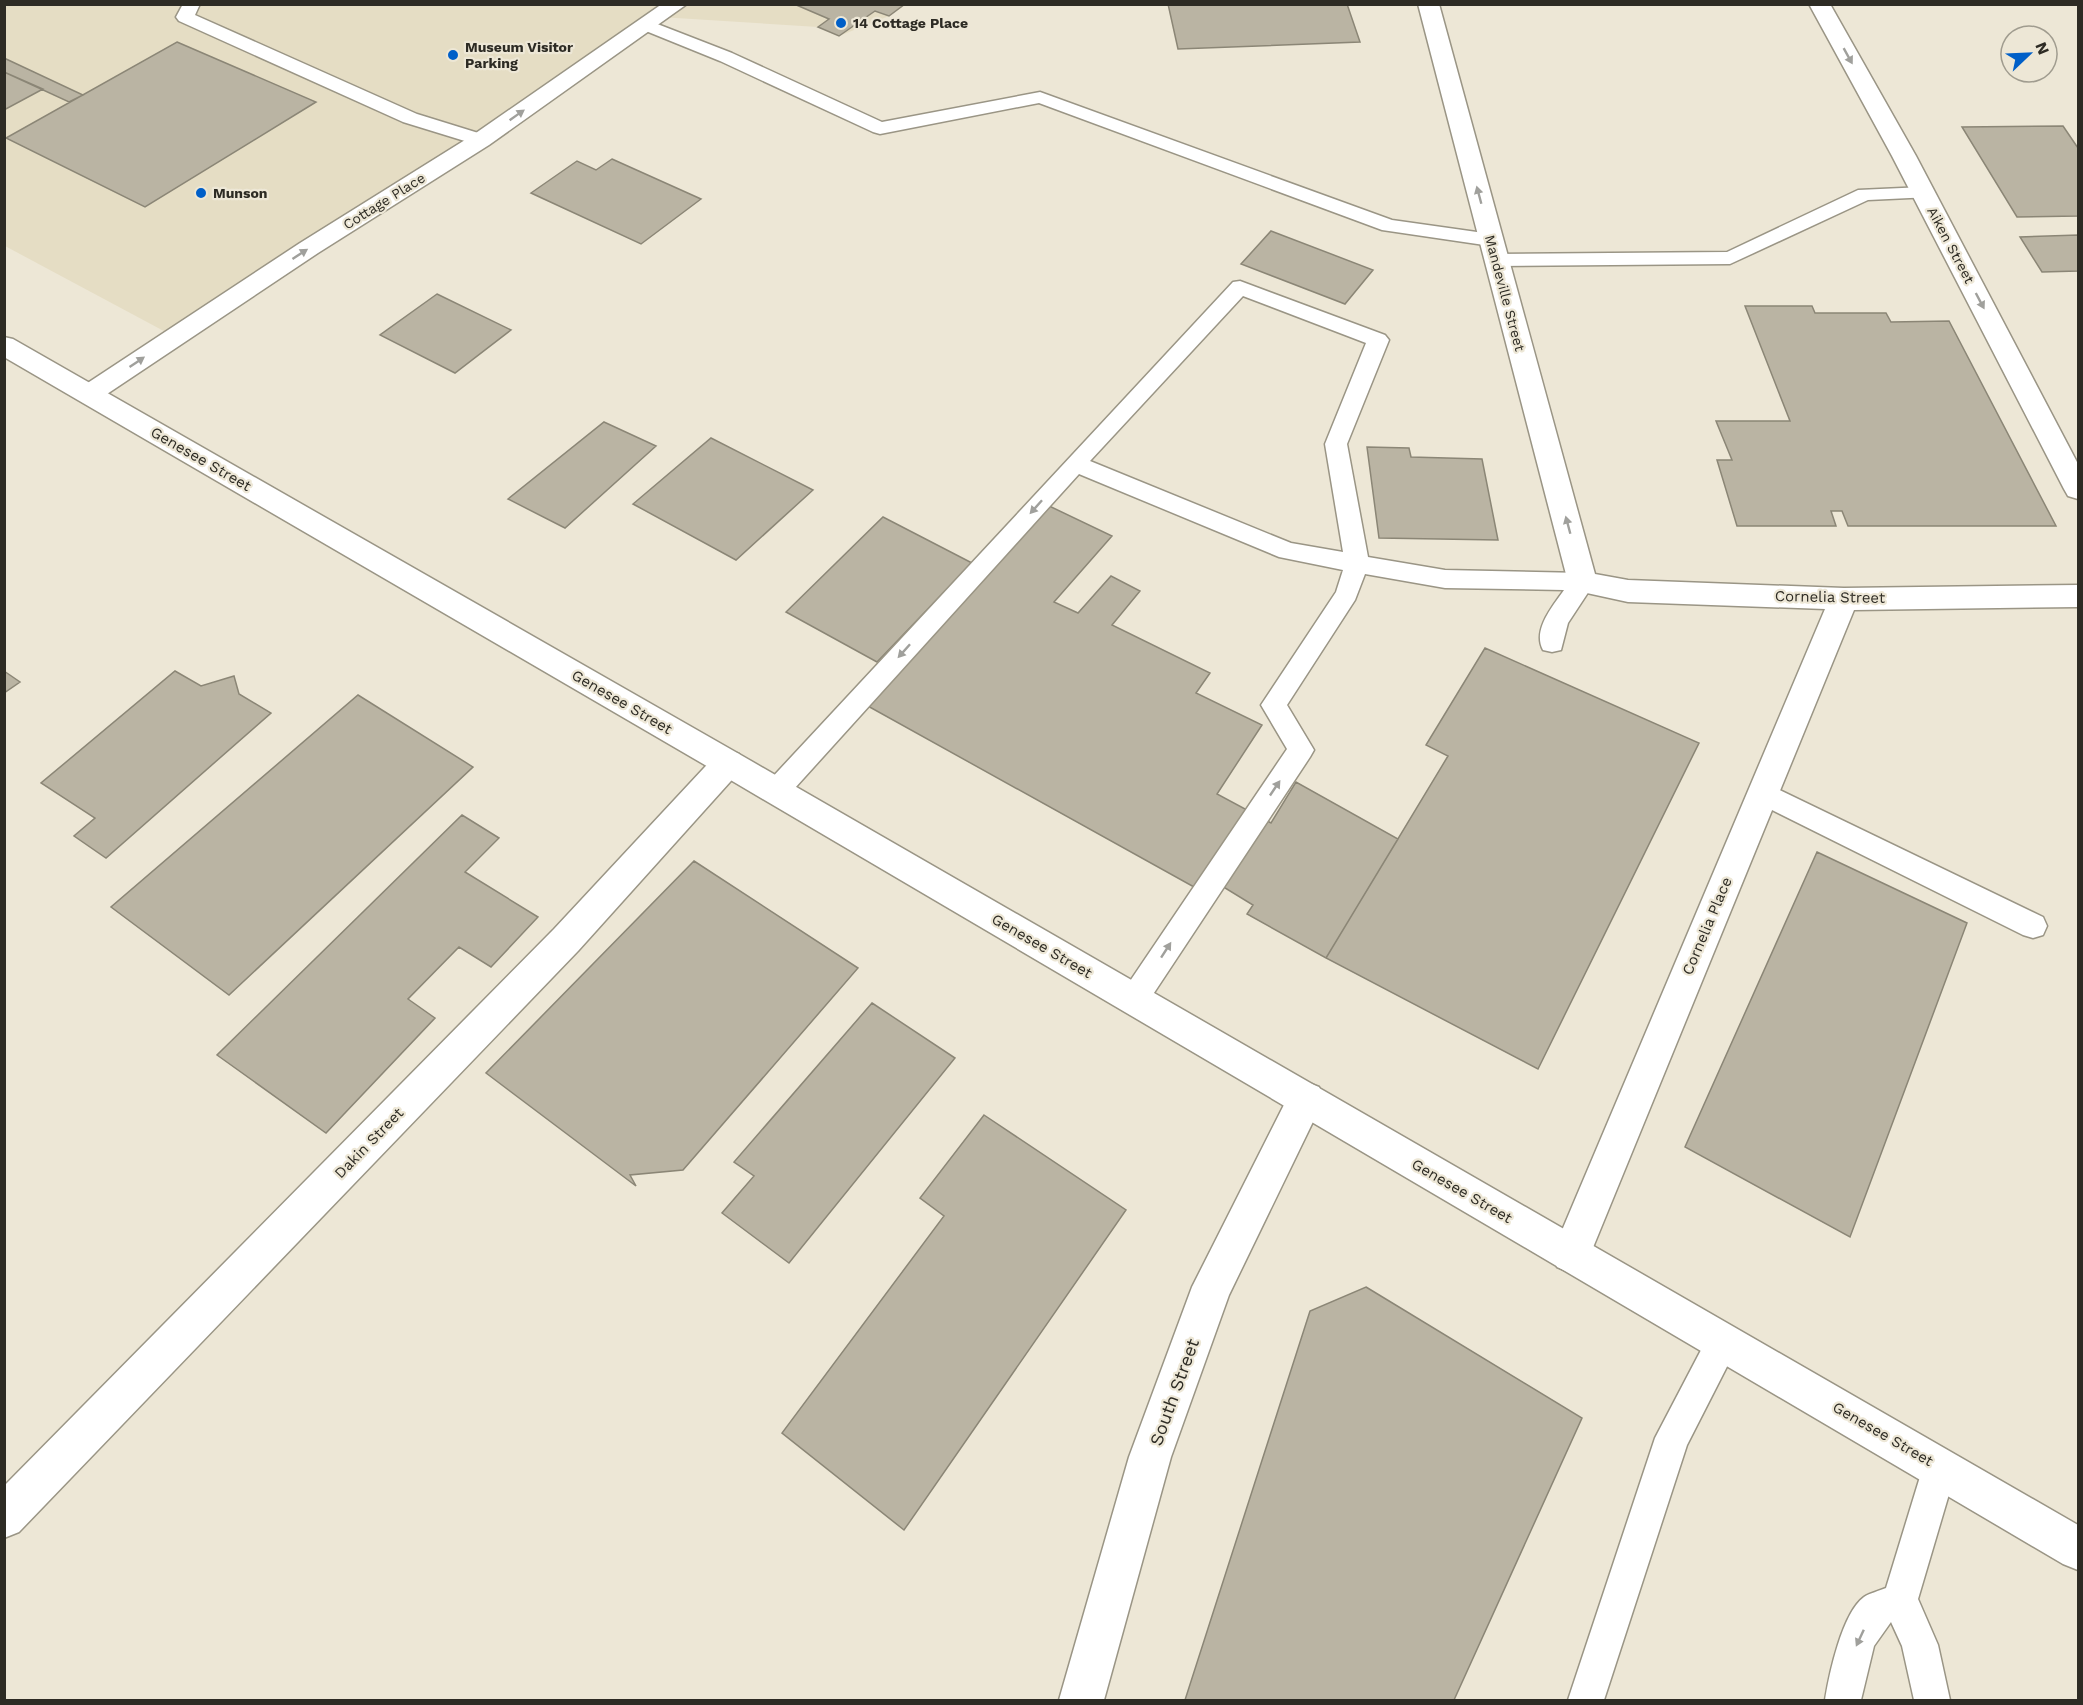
<svg xmlns="http://www.w3.org/2000/svg" width="2083" height="1705" font-family="'Work Sans',sans-serif">
	<style>
		.built { fill: #e5ddc4 }
		.building { fill: #bab4a3; stroke: #8b8676; stroke-width: 1.5 }
		.lines { fill: none; stroke-linecap: round; stroke-linejoin: round }
		.service-casing { stroke: #9a9585; stroke-width: 3 }
		.minor-casing { stroke: #9a9585; stroke-width: 3 }
		.secondary-casing { stroke: #9a9585; stroke-width: 3 }
		.service { fill: #fff; fill-rule: evenodd }
		.minor { fill: #fff; fill-rule: evenodd }
		.secondary { fill: #fff; fill-rule: evenodd }
		.oneway { fill: #a0a09c }
		.poi-dot { fill: #005fc8; stroke: #ede7d6; stroke-width: 2 }
		.labels { text-anchor: middle; dominant-baseline: central; stroke-width: 4.5; stroke-linejoin: round; paint-order: stroke }
		.far-poi-label { font-size: 14px; font-weight: bold; fill: #2d2b24; stroke: #ede7d6; text-anchor: start }
		.far-street-label { font-size: 14px; fill: #2d2b24; stroke: #ede7d6 }
		.street-label { font-size: 15px; fill: #2d2b24; stroke: #ede7d6 }
		.near-street-label { font-size: 18px; fill: #2d2b24; stroke: #ede7d6 }
	</style>
	<rect width="100%" height="100%" fill="#ede7d6"/>
	<path class="built" d="M4 5H905L889 16 839 36 818 27 660 17 175 337 5 246Z"/>
	<path class="building" d="M794 4H905L889 16 875 11 839 36 818 27 829 19Z
		M1168 4H1347L1360 42 1178 49Z
		M177 42 316 102 145 207 6 138Z
		M4 58 83 95 69 102 4 72Z
		M4 72 43 89 4 110Z
		M2063 126 2078 148V216L2017 217 1962 127Z
		M612 159 701 199 641 244 531 193 577 161 596 170Z
		M1271 231 1373 270 1345 304 1241 264Z
		M2078 235V271L2042 272 2020 237Z
		M437 294 511 330 455 373 380 335Z
		M1745 306H1812L1815 313H1886L1891 322 1949 321 2056 526H1848L1842 511H1831L1836 526H1737L1717 460H1732L1716 421H1790Z
		M604 422 656 446 565 528 508 499Z
		M711 438 813 490 736 560 633 504Z
		M1367 447 1409 448 1411 457 1482 459 1498 540 1379 538Z
		M1045 504 1112 536 1054 602 1078 613 1111 576 1140 591 1112 625 1210 673 1196 693 1262 725 1217 794 1271 823 1296 782 1398 839 1326 958 1247 914 1253 905 1204 875 1194 887 866 705Z
		M883 517 972 563 877 662 786 612Z
		M1485 648 1699 743 1538 1069 1326 958 1448 756 1426 745Z
		M4 671 20 682 4 693Z
		M175 671 201 686 234 676 239 694 271 713 106 858 74 836 95 818 41 783Z
		M358 695 473 767 229 995 111 907Z
		M462 815 499 838 465 872 538 917 491 967 459 947 408 999 435 1018 326 1133 217 1055Z
		M1817 852 1967 923 1850 1237 1685 1147Z
		M694 861 858 968 683 1170 630 1175 636 1186 486 1073Z
		M872 1003 955 1058 789 1263 722 1213 754 1176 734 1162Z
		M984 1115 1126 1210 904 1530 782 1433 944 1216 920 1198Z
		M1366 1287 1582 1418 1454 1700H1185L1310 1311Z"/>
	<g class="lines">
		<defs>
			<path id="service" d="M183 4H200L195 15 417 114 488 136 490 140 488 144 481 146 403 122 179 21 176 17Z
				M647 20 732 53 882 122 1040 92 1392 220 1491 234 1498 236 1501 240 1498 244 1491 246 1382 230 1039 103 880 134 873 132 720 61 641 29 638 25 641 21Z
				M1924 187 1931 189 1934 193 1931 197 1868 200 1730 264 1496 266 1489 264 1486 260 1489 256 1496 254 1727 252 1858 190Z
				M1240 281 1385 335 1389 340 1347 444 1368 557 1445 570 1583 573 1591 576 1595 582 1568 623 1561 650 1552 652 1543 650C1532 630 1553 606 1564 590L1445 588 1365 574 1355 600 1287 705 1314 750 1310 757 1144 1008 1134 1012 1124 1008 1120 999 1124 990 1287 749 1261 705 1336 592 1343 570 1279 557 1079 474 785 799 776 802 767 799 763 791 767 783 1233 282ZM1243 296 1366 343 1325 444 1343 552 1291 543 1090 461Z
				M1763 782 2043 917 2047 926 2043 935 2033 938 2023 935 1754 801 1750 793 1754 785Z
				M1723 1327 1735 1331 1739 1343 1687 1445 1604 1700H1568L1655 1438 1711 1331Z
				M1940 1450 1952 1455 1957 1467 1918 1599 1938 1645 1950 1700H1914L1902 1646 1891 1622 1874 1646 1861 1700H1825C1829 1675 1842 1613 1864 1597 1870 1593 1879 1591 1886 1588L1923 1467 1928 1455Z"/>
			<path id="minor" d="M662 4H687L489 145 318 253 98 400 89 403 80 400 76 394 80 388 300 243 473 135Z
				M1418 4H1439L1595 574 1628 580 1844 588 2078 585V607L1854 610 1585 1267 1571 1273 1557 1267 1552 1254 1825 609 1628 602 1573 590 1568 582Z
				M1809 4H1830L1916 156 2078 464V499L2068 496 2064 489 1892 156Z
				M728 750 739 754 744 763 739 772 578 951 19 1532 4 1538V1486L554 929 717 754Z
				M1306 1082 1319 1087 1324 1099 1229 1295 1171 1457 1104 1700H1059L1129 1457 1192 1287 1293 1087Z"/>
			<path id="secondary" d="M4 337 13 339 739 754 2078 1525V1570L2063 1564 717 772 4 357Z"/>
		</defs>
		<use href="#service" class="service-casing"/>
		<use href="#minor" class="minor-casing"/>
		<use href="#secondary" class="secondary-casing"/>
		<use href="#service" class="service"/>
		<use href="#minor" class="minor"/>
		<use href="#secondary" class="secondary"/>
	</g>
	<defs><path id="oneway-solid" d="M-6-.8H1V-3.2L6.5 0L1 3.2V.8H-6Z" transform="scale(1.5)"/></defs>
	<g class="oneway">
		<use href="#oneway-solid" transform="translate(1848 56) rotate(61)"/>
		<use href="#oneway-solid" transform="translate(517 115) rotate(-35)"/>
		<use href="#oneway-solid" transform="translate(1479 195) rotate(-105)"/>
		<use href="#oneway-solid" transform="translate(300 254) rotate(-33)"/>
		<use href="#oneway-solid" transform="translate(1980 301) rotate(62)"/>
		<use href="#oneway-solid" transform="translate(137 362) rotate(-34)"/>
		<use href="#oneway-solid" transform="translate(1036 507) rotate(132)"/>
		<use href="#oneway-solid" transform="translate(1568 525) rotate(-105)"/>
		<use href="#oneway-solid" transform="translate(904 651) rotate(132)"/>
		<use href="#oneway-solid" transform="translate(1275 788) rotate(-56)"/>
		<use href="#oneway-solid" transform="translate(1166 950) rotate(-57)"/>
		<use href="#oneway-solid" transform="translate(1860 1638) rotate(115)"/>
	</g>
	<g class="poi-dot">
		<circle cx="841" cy="23" r="6"/>
		<circle cx="453" cy="55" r="6"/>
		<circle cx="201" cy="193" r="6"/>
	</g>
	<g class="labels">
		<g class="far-poi-label">
			<text x="853" y="23">14 Cottage Place</text>
			<text x="465" y="47">Museum Visitor<tspan x="465" dy="16">Parking</tspan></text>
			<text x="213" y="193">Munson</text>
		</g>
		<g class="far-street-label">
			<text transform="translate(384 201) rotate(-32)">Cottage Place</text>
			<text transform="translate(1951 245) rotate(62)">Aiken Street</text>
			<text transform="translate(1505 293) rotate(75)">Mandeville Street</text>
		</g>
		<g class="street-label">
			<text transform="translate(201 459) rotate(30)">Genesee Street</text>
			<text transform="translate(1830 597) rotate(1)">Cornelia Street</text>
			<text transform="translate(622 702) rotate(30)">Genesee Street</text>
			<text transform="translate(1707 926) rotate(-67)">Cornelia Place</text>
			<text transform="translate(1042 946) rotate(30)">Genesee Street</text>
			<text transform="translate(369 1143) rotate(-46)">Dakin Street</text>
			<text transform="translate(1462 1191) rotate(30)">Genesee Street</text>
			<text transform="translate(1883 1434) rotate(30)">Genesee Street</text>
		</g>
		<g class="near-street-label">
			<text transform="translate(1174 1392) rotate(-70)">South Street</text>
		</g>
	</g>
	<rect width="2083" height="1705" fill="none" stroke="#2d2b24" stroke-width="12"/>
	<g transform="translate(2029 54) rotate(67)"><circle r="28" fill="#ede7d6" stroke="#a09c8f" stroke-width="1.5"/>
	<path d="M0-4.5L10 22L0 15L-10 22Z" fill="#005fc8"/>
	<text y="-9" font-size="16" font-weight="bold" text-anchor="middle" fill="#2d2b24">N</text>
	</g>
</svg>
